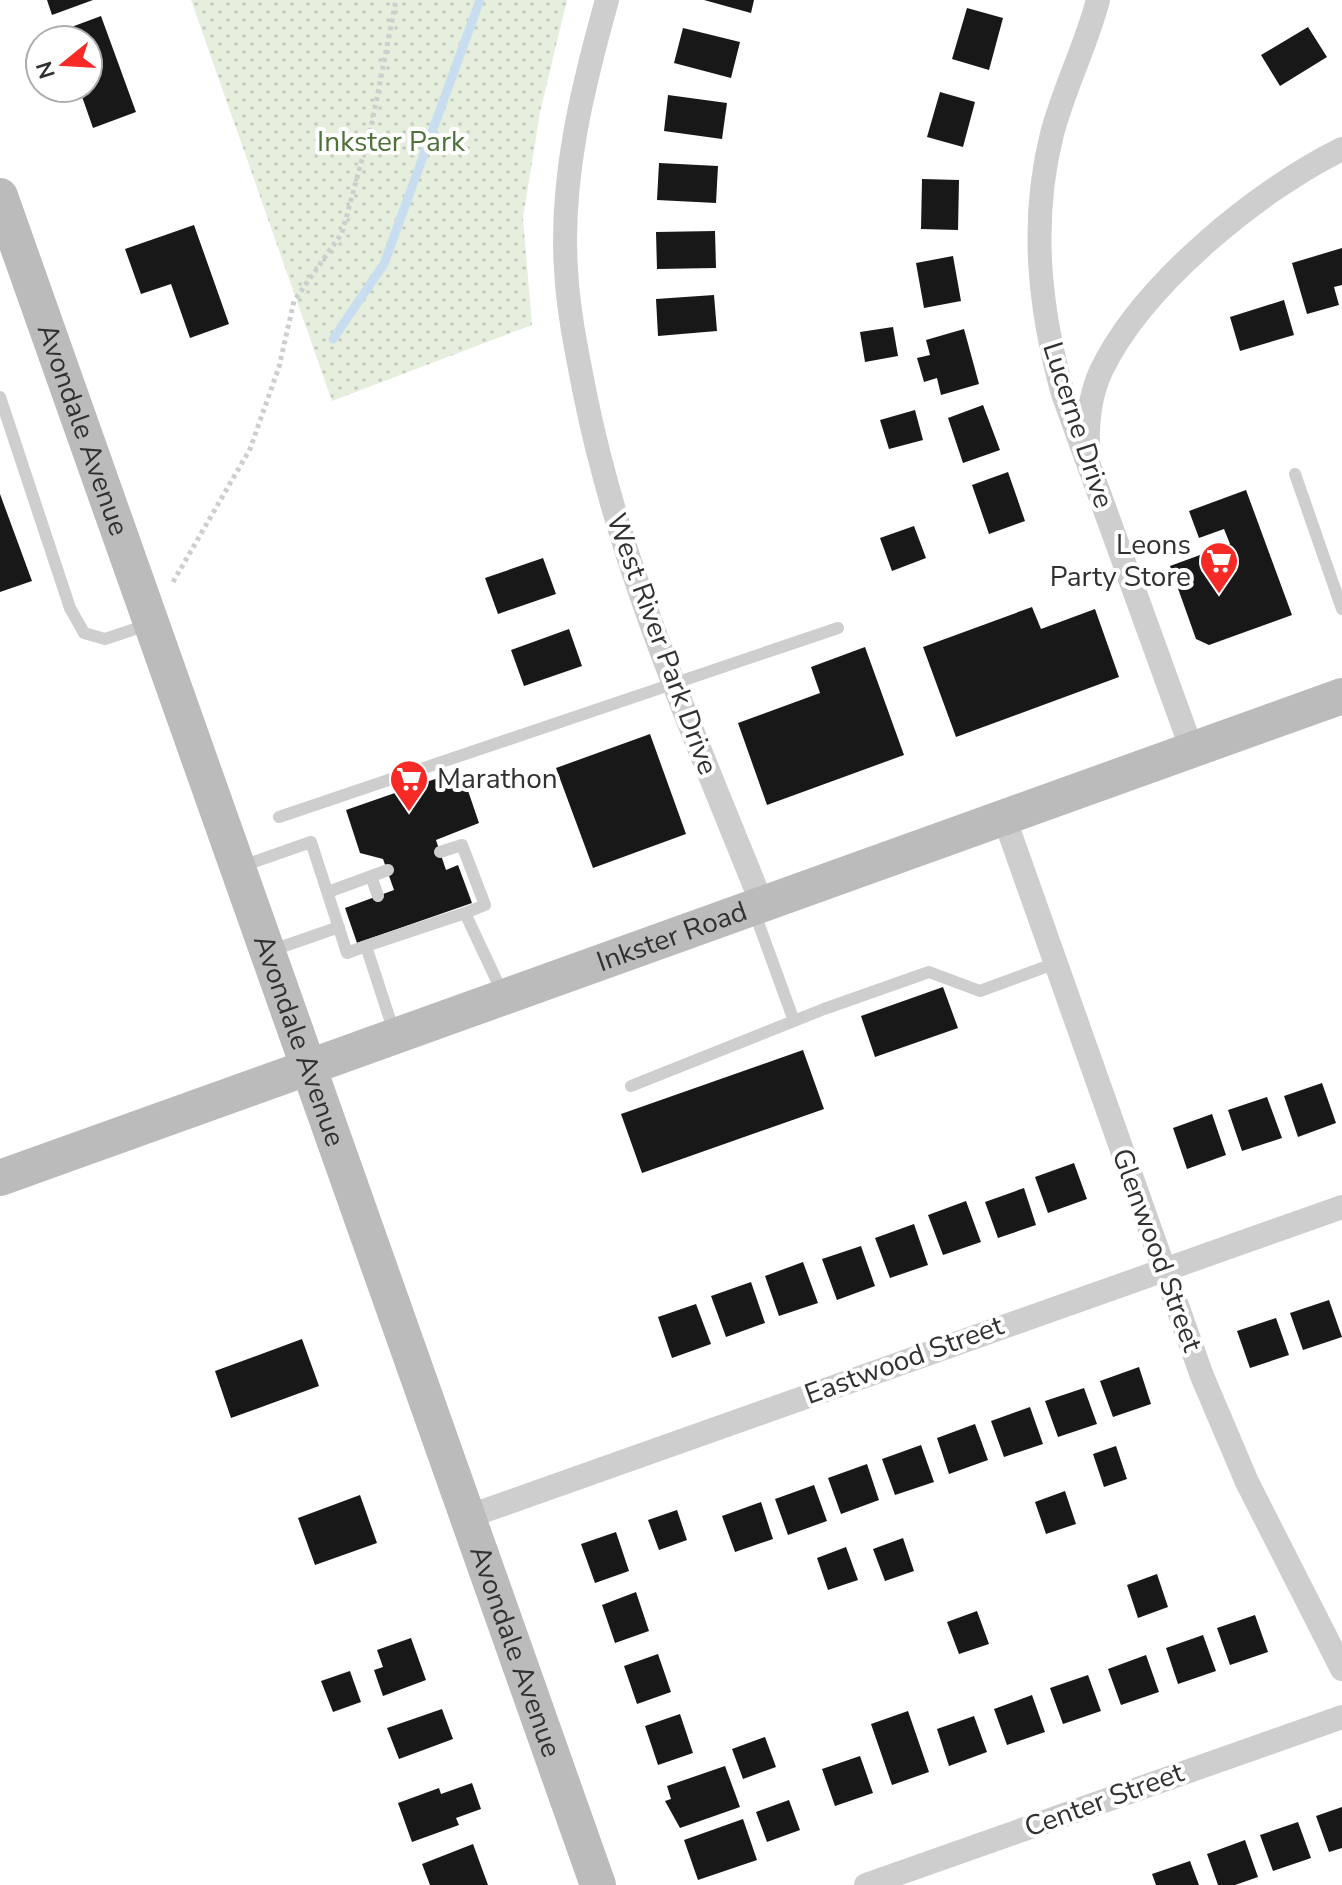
<svg xmlns="http://www.w3.org/2000/svg" width="1342" height="1885" font-family="'Nunito Sans',sans-serif">
	<style>
		.park { fill: url(#park-dots) }
		.lines { fill: none; stroke-linecap: round; stroke-linejoin: round }
		.stream { stroke: #c9ddf0; stroke-width: 9 }
		.building { fill: #181818 }
		.path { stroke: #cecece; stroke-width: 5; stroke-dasharray: 4 4; stroke-linecap: butt }
		.lane { stroke: #cecece; stroke-width: 12 }
		.street { stroke: #cecece; stroke-width: 24 }
		.secondary { stroke: #bbb; stroke-width: 36 }
		.labels { text-anchor: middle; dominant-baseline: central; stroke-width: 8; stroke-linejoin: round; paint-order: stroke }
		.park-label { font-size: 28px; fill: #4e7239; stroke: #fff }
		.street-label { font-size: 28px; fill: #313131; stroke: #fff }
		.poi-label { font-size: 28px; fill: #313131; stroke: #fff; text-anchor: end }
	</style>
	<defs>
		<pattern id="park-dots" width="8" height="8" patternUnits="userSpaceOnUse" patternTransform="scale(2)"><rect width="8" height="8" fill="#e6efde"/><path d="M2 2h.1M6 6h.1" fill="none" stroke="#c6cdbf" stroke-width="1.8" stroke-linecap="round"/></pattern>
	</defs>
	<rect width="100%" height="100%" fill="#fff"/>
	<path class="park" d="M191 0H567L540 112 523 218 532 325 332 401Z"/>
	<g class="lines">
		<path class="stream" d="M333 339 384 264 480 0"/>
	</g>
	<path class="building" d="M47 0H93L52 15Z
		M704 0H754L751 13Z
		M967 8 1003 18 989 70 952 59Z
		M101 16 136 112 93 128 79 88H88V40H61L58 32Z
		M1308 27 1327 57 1280 86 1261 55Z
		M683 28 740 42 731 78 674 63Z
		M940 92 975 102 963 147 927 137Z
		M668 95 727 103 722 139 664 131Z
		M659 163 718 166 716 203 657 200Z
		M922 179 959 180 958 230 921 229Z
		M194 225 229 324 190 338 171 284 141 294 125 249Z
		M715 231 716 268 657 269 656 232Z
		M1342 248V285L1334 287 1339 305 1307 314 1292 263Z
		M953 256 961 301 924 308 916 263Z
		M714 295 717 331 658 336 656 299Z
		M1284 300 1294 335 1240 351 1230 317Z
		M893 327 898 356 865 362 860 332Z
		M964 329 979 384 941 395 937 378 924 382 917 358 930 355 926 340Z
		M983 405 1000 450 963 463 948 418Z
		M915 410 923 440 889 449 880 420Z
		M1008 472 1025 521 989 534 972 485Z
		M1246 490 1292 615 1209 645 1196 639 1170 566 1230 544 1224 529 1199 538 1189 511Z
		M0 494 32 581 0 592Z
		M914 526 926 558 892 571 880 538Z
		M543 558 556 594 498 614 485 578Z
		M1032 607 1041 629 1095 609 1119 677 956 737 923 647Z
		M569 629 582 666 524 686 511 650Z
		M865 647 904 755 767 805 738 723 820 693 811 667Z
		M650 734 686 834 593 868 556 768Z
		M461 770 479 823 436 840 446 870 458 865 472 903 357 943 345 908 394 890 383 859 360 853 346 810Z
		M943 987 958 1028 875 1057 861 1016Z
		M803 1050 824 1109 642 1173 621 1114Z
		M1322 1083 1336 1123 1298 1137 1284 1096Z
		M1267 1097 1282 1138 1242 1151 1228 1110Z
		M1212 1114 1226 1155 1187 1169 1173 1128Z
		M1074 1163 1087 1199 1048 1213 1035 1177Z
		M1024 1188 1036 1225 998 1238 985 1202Z
		M966 1201 981 1242 943 1255 928 1215Z
		M914 1224 928 1265 890 1278 875 1238Z
		M861 1246 875 1286 837 1300 822 1259Z
		M803 1262 818 1303 779 1316 765 1276Z
		M751 1282 765 1323 726 1337 711 1296Z
		M1329 1300 1342 1337 1303 1350 1290 1313Z
		M696 1304 711 1344 672 1358 658 1317Z
		M1276 1318 1289 1355 1250 1368 1237 1331Z
		M302 1339 319 1386 231 1418 215 1371Z
		M1139 1367 1151 1404 1113 1417 1100 1381Z
		M1084 1388 1097 1424 1058 1437 1045 1401Z
		M1030 1407 1043 1444 1004 1457 991 1421Z
		M975 1424 988 1460 949 1474 937 1438Z
		M921 1445 934 1482 895 1495 882 1459Z
		M1116 1446 1127 1479 1104 1487 1093 1454Z
		M867 1464 879 1500 841 1514 828 1478Z
		M814 1485 827 1521 788 1535 775 1499Z
		M1065 1491 1076 1524 1046 1534 1035 1502Z
		M360 1495 377 1543 315 1565 298 1518Z
		M761 1502 773 1539 735 1552 722 1516Z
		M677 1510 687 1540 659 1550 648 1520Z
		M616 1532 629 1571 595 1583 581 1544Z
		M903 1538 914 1571 885 1581 873 1549Z
		M846 1547 858 1580 828 1590 817 1558Z
		M1157 1574 1168 1607 1138 1618 1127 1585Z
		M636 1592 649 1631 615 1643 602 1605Z
		M977 1611 989 1644 959 1654 947 1622Z
		M1255 1615 1268 1652 1230 1665 1217 1628Z
		M1203 1635 1216 1671 1178 1684 1166 1648Z
		M411 1638 426 1680 383 1696 374 1670 383 1667 377 1650Z
		M658 1654 671 1692 637 1704 624 1666Z
		M1146 1655 1159 1692 1121 1705 1108 1669Z
		M350 1671 361 1702 333 1712 321 1681Z
		M1088 1675 1101 1711 1063 1724 1050 1688Z
		M1032 1695 1045 1732 1007 1745 994 1709Z
		M442 1709 453 1739 399 1759 387 1728Z
		M908 1711 929 1772 892 1785 871 1724Z
		M680 1714 693 1753 658 1765 645 1726Z
		M974 1716 987 1752 949 1766 937 1729Z
		M765 1737 776 1767 743 1779 732 1749Z
		M860 1756 873 1793 835 1806 822 1769Z
		M725 1766 740 1807 680 1828 665 1801 671 1799 667 1786Z
		M472 1783 481 1809 456 1818 459 1825 412 1842 398 1803 439 1788 441 1794Z
		M789 1800 800 1830 767 1842 756 1812Z
		M1342 1807V1848L1329 1852 1316 1816Z
		M743 1819 757 1860 698 1880 684 1840Z
		M1298 1822 1311 1858 1273 1871 1260 1835Z
		M1245 1840 1258 1877 1235 1885H1218L1207 1854Z
		M473 1844 488 1885H430L422 1864Z
		M1190 1861 1199 1885H1156L1152 1874Z"/>
	<g class="lines">
		<path class="path" d="M173 582 250 449 279 367 294 301 342 233 372 123 396 0"/>
		<path class="lane" d="M0 397 70 608 84 633 105 639 150 624
			M1295 474 1342 609
			M279 817 838 628
			M440 852 462 845 485 905 465 913
			M239 867 311 842 347 953 366 946
			M371 876 378 896
			M328 892 388 870
			M754 911 794 1021
			M270 951 339 927
			M394 1032 366 946 465 913 503 994
			M631 1086 824 1009 929 972 980 991 1056 963"/>
		<path class="street" d="M607 0C583 86 560 178 566 269 568 311 577 353 585 394 621 572 695 736 762 904
			M1098 0C1086 46 1064 88 1052 134 1030 221 1039 308 1063 394L1192 750
			M1088 449C1087 423 1090 395 1101 371 1142 285 1258 190 1342 149
			M1004 817 1202 1376 1247 1482 1342 1669
			M467 1517 1342 1207
			M866 1885 1342 1717"/>
		<g class="secondary">
			<path id="s1" d="M0 196 598 1885"/>
			<path id="s2" d="M0 1178 1342 696"/>
		</g>
	</g>
	<defs>
		<symbol id="supermarket-pin" viewBox="-11 -11 22 30"><path d="M0 17L-7.5 6A9.5 9.5 0 1 1 7.5 6Z" fill="#f72a25" stroke="#fff"/><path d="M-6-5.5h2.5l.6 2H6L4.5 2H-2.5L-4.4-4H-6ZM-1.5 3.2a1.3 1.3 0 1 0 .1 0ZM3 3.2a1.3 1.3 0 1 0 .1 0Z" fill="#fff"/></symbol>
	</defs>
	<g fill-rule="evenodd">
		<use href="#supermarket-pin" x="1197" y="539" width="44" height="60"/>
		<use href="#supermarket-pin" x="387" y="757" width="44" height="60"/>
	</g>
	<g class="labels">
		<g class="park-label">
			<text x="391" y="142">Inkster Park</text>
		</g>
		<g class="street-label">
			<text transform="translate(1078 425) rotate(72)">Lucerne Drive</text>
			<text stroke="none"><textPath href="#s1" startOffset="248">Avondale Avenue</textPath></text>
			<text transform="translate(662 644) rotate(70)">West River Park Drive</text>
			<text stroke="none"><textPath href="#s2" startOffset="714">Inkster Road</textPath></text>
			<text stroke="none"><textPath href="#s1" startOffset="896">Avondale Avenue</textPath></text>
			<text transform="translate(1157 1250) rotate(70)">Glenwood Street</text>
			<text transform="translate(904 1360) rotate(-20)">Eastwood Street</text>
			<text stroke="none"><textPath href="#s1" startOffset="1544">Avondale Avenue</textPath></text>
			<text transform="translate(1104 1800) rotate(-20)">Center Street</text>
		</g>
		<g class="poi-label">
			<text x="1191" y="545">Leons<tspan x="1191" dy="32">Party Store</tspan></text>
			<text x="437" y="779" text-anchor="start">Marathon</text>
		</g>
	</g>
	<g transform="translate(64 64) rotate(252)"><circle r="38" fill="#ffffff" stroke="#adadad" stroke-width="2"/>
	<path d="M0-6L14 30L0 20L-14 30Z" fill="#f72a25"/>
	<text y="-12" font-size="22" font-weight="bold" text-anchor="middle" fill="#313131">N</text>
	</g>
</svg>
